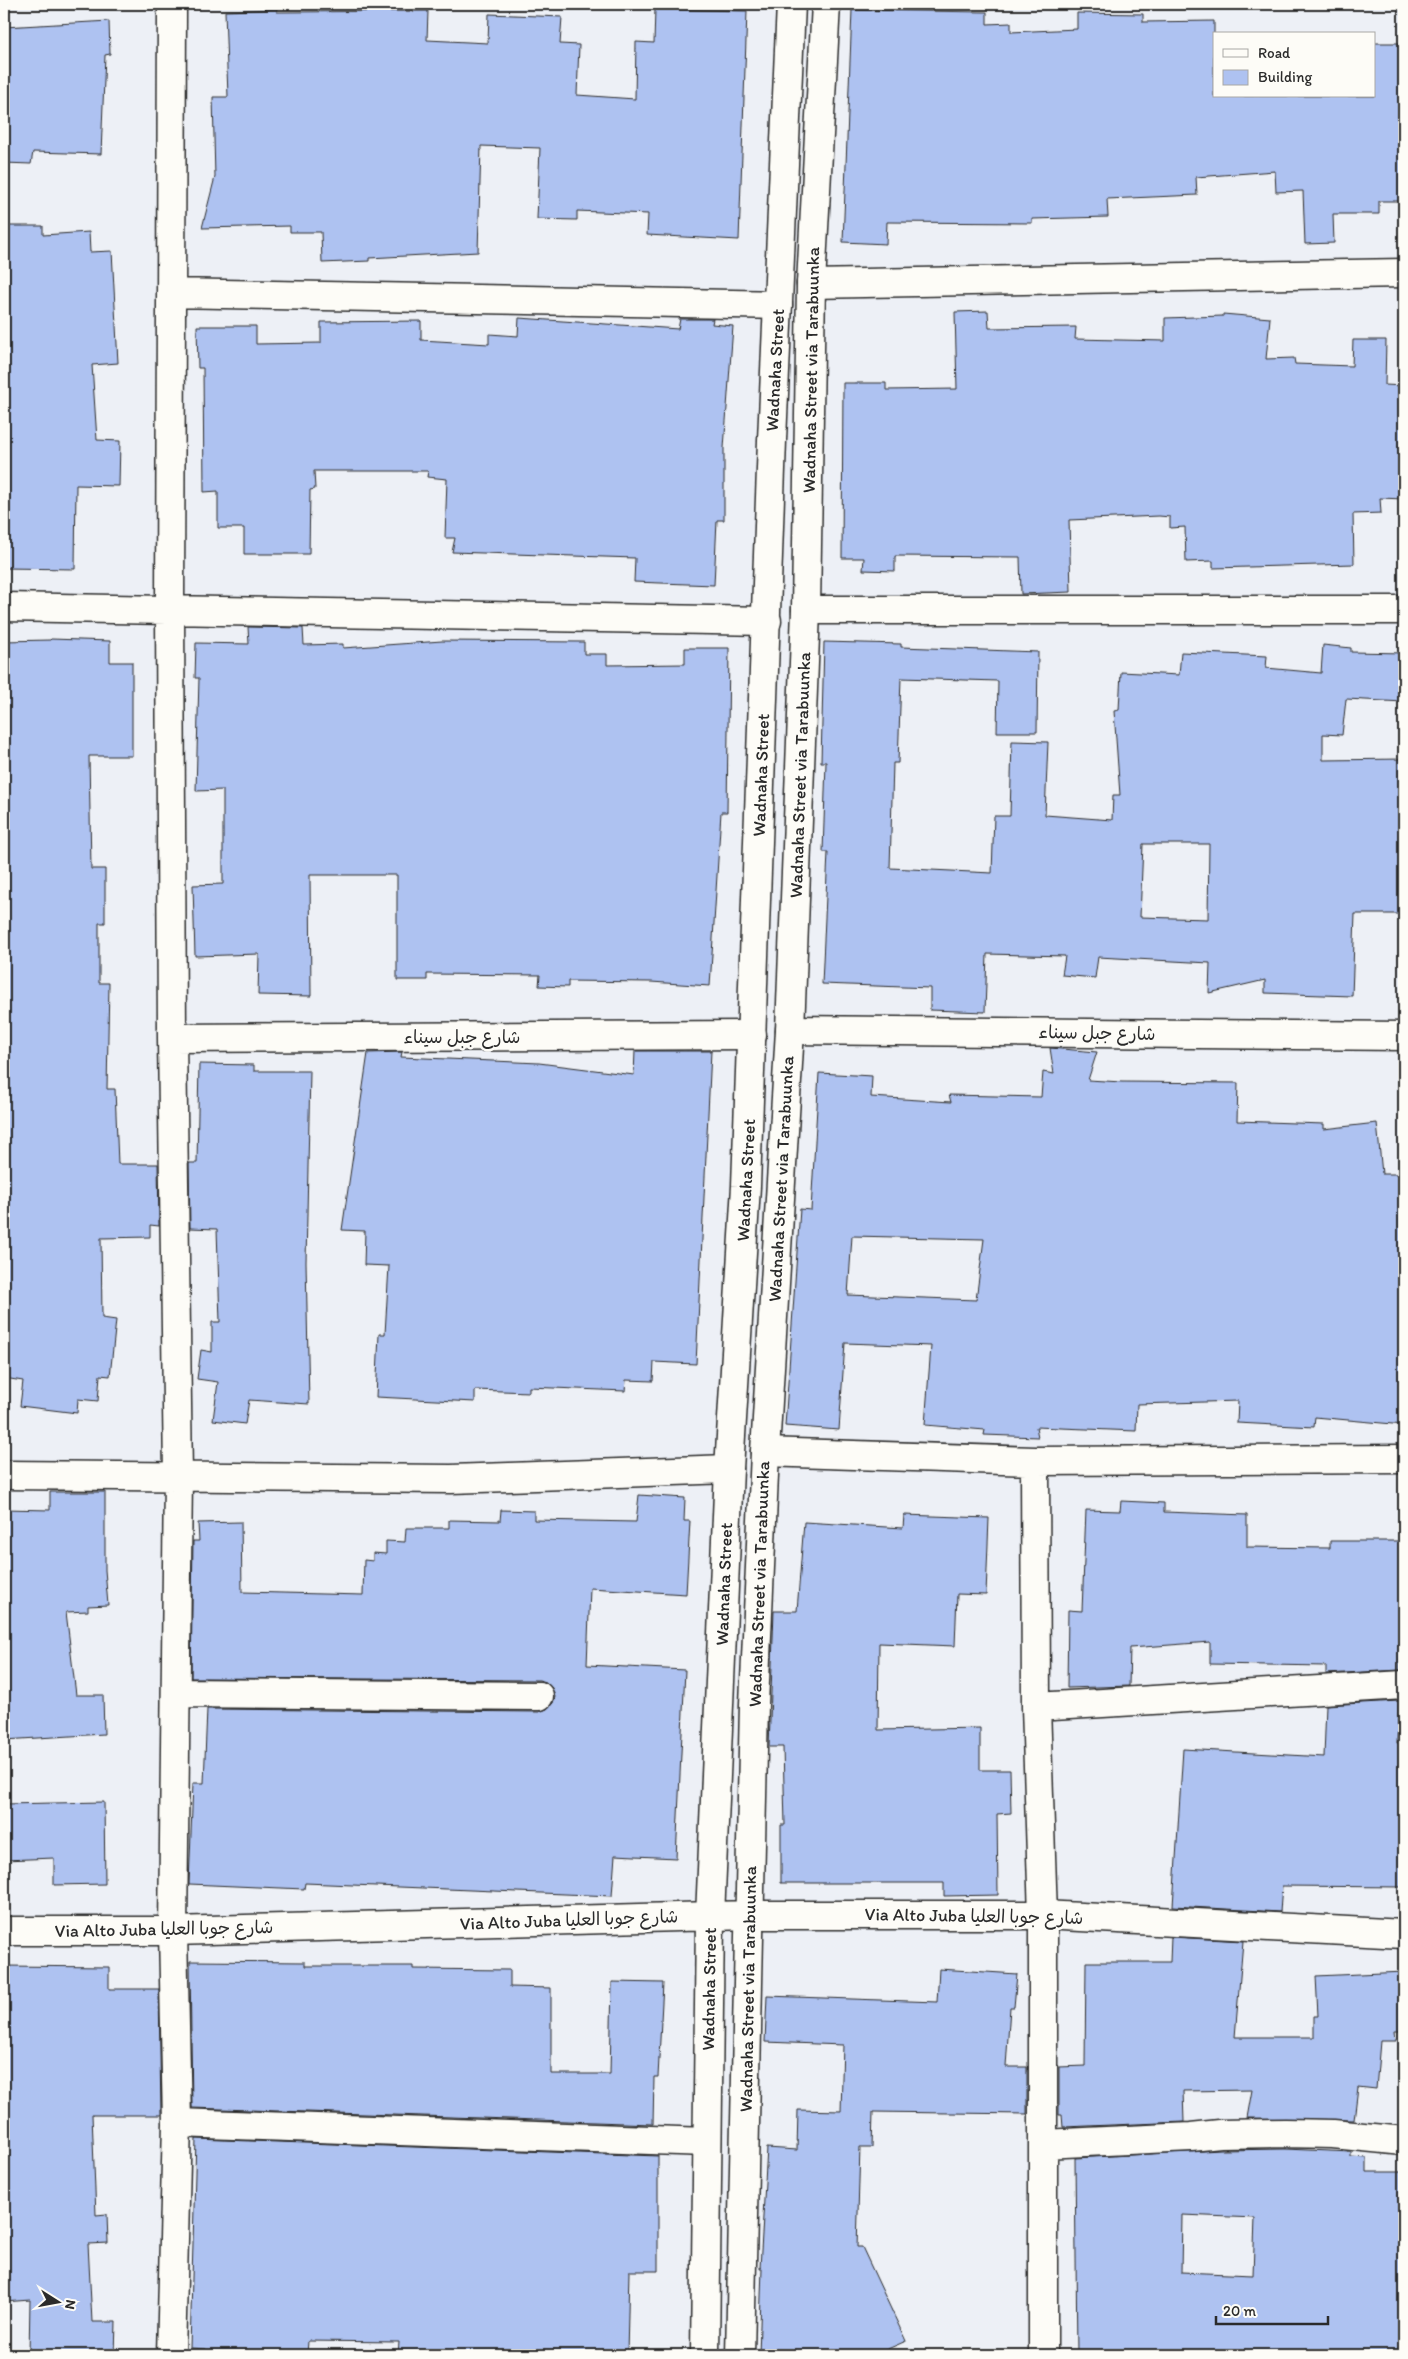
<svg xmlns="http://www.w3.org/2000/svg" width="1408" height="2359" font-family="Itim,'Playpen Sans Arabic',sans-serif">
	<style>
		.building { fill: #aec2f1; stroke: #2b2b2b; fill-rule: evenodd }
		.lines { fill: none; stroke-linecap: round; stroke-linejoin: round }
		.street-casing { stroke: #2b2b2b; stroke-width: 31 }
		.secondary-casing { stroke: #2b2b2b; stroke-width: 31 }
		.street { stroke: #fdfcf7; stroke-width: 28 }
		.secondary { stroke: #fdfcf7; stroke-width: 28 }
		.labels { text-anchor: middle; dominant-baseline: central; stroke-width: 5; stroke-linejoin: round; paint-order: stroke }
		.street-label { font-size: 18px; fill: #2b2b2b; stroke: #fdfcf7 }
	</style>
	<rect width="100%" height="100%" fill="#edf0f6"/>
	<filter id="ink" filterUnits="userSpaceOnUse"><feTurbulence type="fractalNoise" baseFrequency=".02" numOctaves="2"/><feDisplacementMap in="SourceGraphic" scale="10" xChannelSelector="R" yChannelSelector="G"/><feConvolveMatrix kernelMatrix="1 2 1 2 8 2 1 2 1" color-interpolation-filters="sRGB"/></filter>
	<g filter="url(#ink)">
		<path class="building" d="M277 9V12L428 11 427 40 488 43 489 14 562 17 560 44 579 45 577 95 635 99 636 42 654 43 655 9 747 11 739 240 647 235 648 214 577 211V220L537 219 540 148 481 146 478 252 369 258V261L322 263 321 232H290V226L202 228 215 177 213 97H228L225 11Z
			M852 10 987 12V24L1011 23V32L1077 29V13L1143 14V22L1214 21V96H1374V43H1404V201H1379V214H1333L1334 243 1305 244 1303 191 1276 192 1275 171 1196 177 1197 195 1107 199 1108 217 1032 219V223L887 222 886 244 843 242Z
			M109 21 110 54 105 55 101 154 33 152 31 164 4 163V87H7L4 27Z
			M4 226H43V235L89 232 90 252 112 251 118 363 92 365 97 440 120 441 119 486 76 485 75 569 4 568Z
			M988 311 989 328 1076 327 1075 339 1165 341V318L1223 316V314L1270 318 1266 359 1294 358 1295 364 1352 366 1353 340H1386L1385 385 1404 386V499L1380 498 1381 513 1353 514 1354 564 1213 568V561L1186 562 1185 527 1170 528V517L1159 516 1069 520 1071 592 1021 594 1020 557 895 556V571L863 570 864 558H842L843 383H886V390L957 389 955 312Z
			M519 318 678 329 680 319H713L712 324 733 326 724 448V520H717L714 585 634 582 635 558 452 552 455 538H445L447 479 427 477 428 471H314L315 489 310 490 309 554H244V528H218V491L204 492 203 368H198L197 326H256V344L321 343V322L421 321V340L489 344V334L518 336Z
			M248 627 303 628 304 645 343 644V648L442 641 584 642V654H607V665L685 664V648H729L727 812H721L710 986 651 982 568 981V987L539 986 540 975 427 974V980H397V875H310L311 996 258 995 259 954 195 956 193 885 223 884V790L196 791 199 678H195L196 643 249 644Z
			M51 639 110 641V662H132V756H89L91 869H105V923H99V983H109L107 1089H115L118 1164H158L159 1226 150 1225V1237L101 1238 102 1318 116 1320 110 1376 100 1375 98 1401 78 1399 77 1413 20 1406 23 1381 4 1378V641L50 640Z
			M824 642 901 644V647L1038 652 1037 732H997L998 681 901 678 898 763H893L890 868 992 873 994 816H1010L1012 741 1048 742 1045 815 1112 820 1113 795H1120L1114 711 1119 710 1121 672 1179 675 1181 652 1267 656 1266 668 1321 673 1323 645 1351 648V652L1404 653V702L1346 699 1342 735 1323 734V760L1404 759V914H1355L1352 996 1265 993V980L1209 993 1210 963 1098 957 1095 978 1062 975 1065 956 987 954 985 1012 930 1010V988L822 984 828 852H823L826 762H821ZM1143 844H1209L1208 919 1140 917Z
			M1050 1048 1097 1052 1088 1080 1122 1082 1238 1083 1237 1121 1324 1124V1129L1377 1123 1382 1174H1404V1425L1315 1417 1314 1427 1237 1423 1238 1401 1137 1404 1136 1431 1036 1427 1038 1437 984 1435 985 1430 925 1425 931 1346 845 1343 839 1430 785 1426 800 1209 811 1210 819 1073 872 1076 871 1097 951 1102 949 1095 1041 1097 1043 1072 1054 1074ZM852 1236 984 1239 976 1300 848 1295Z
			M635 1051H711L696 1364 654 1362 653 1381 626 1380 625 1391 529 1387V1392L475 1390V1402L376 1397 379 1334H385L389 1266 364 1265 365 1231 342 1230 368 1053 402 1052 401 1057 539 1063 634 1075Z
			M199 1064 254 1065V1071H310L306 1262 309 1404 249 1400 245 1424 213 1420 218 1382 197 1379 201 1350 212 1352V1322H220L217 1229 190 1228 189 1163H197Z
			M50 1492H105V1570L108 1605 88 1606V1611L66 1612 76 1695H103L104 1734 4 1740V1509L50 1510Z
			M639 1495 685 1498 684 1521H690L686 1594 590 1588 587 1665 685 1670 676 1858 615 1855 612 1896 305 1883 304 1889 189 1884 193 1783H204L207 1709 539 1712 547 1709 553 1703 555 1697 552 1688 546 1682 539 1680 191 1678 193 1541H199L198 1523 241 1522 242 1592 363 1595 364 1560 373 1561V1553L386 1554V1541L405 1542 406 1528H449V1520L500 1521 501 1510 534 1511V1520L636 1522Z
			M1121 1501 1164 1503V1512L1247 1515V1547L1330 1548V1541H1404V1660H1400V1670L1326 1674V1666L1210 1664V1642L1130 1648 1129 1686 1067 1688 1068 1610 1082 1611 1086 1510 1120 1511Z
			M904 1515 989 1518 986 1595 957 1594 955 1646 879 1643 878 1730 980 1728V1770H1010L1011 1813 997 1814 998 1895 944 1896V1883H781V1825H785L783 1747H769L774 1611H797L804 1522 903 1528Z
			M1399 1701 1397 1743H1404V1887L1282 1886 1280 1912 1173 1906 1183 1749 1324 1757 1326 1705Z
			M104 1802 105 1884 54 1885V1858L4 1860V1804Z
			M1171 1937 1243 1941 1235 2037H1314V2016H1318L1316 1976 1404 1972V2031H1395L1396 2041H1380L1376 2089 1358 2087 1354 2120 1247 2118 1252 2090 1183 2091 1184 2122 1063 2127 1062 2115H1059V2067L1085 2066 1086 1962H1170Z
			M190 1961 305 1962V1966H413V1969L510 1970V1987L551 1988V2074H610L612 1982 663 1983 658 2077H654L653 2124 192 2108Z
			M4 1966 109 1967V1989H159L161 2115H92L96 2215 107 2214 108 2243 88 2244 92 2322H116L115 2355H29L30 2300 4 2302Z
			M939 1969 1017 1974 1014 2007H1010L1006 2067H1027V2114L873 2112 872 2147H860L857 2247H862L906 2341 874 2355H759L762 2268H760L767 2148 797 2150 798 2110 841 2111 843 2045 765 2042 767 1996 937 2002Z
			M196 2139 658 2156V2271H629L627 2355H398L399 2342 308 2341 307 2355H206V2349L190 2348Z
			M1285 2149 1351 2152V2157L1367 2158V2172H1404V2355H1077L1075 2158 1221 2150ZM1182 2215 1255 2218 1253 2275 1181 2272Z"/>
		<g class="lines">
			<defs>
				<path id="street" d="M811 284 1404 273
					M171 293 778 305
					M4 607 767 621
					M806 610H1404
					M790 1030 1404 1036
					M172 1038 752 1035
					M765 1452 1035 1461 1404 1459
					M1035 1461 1036 1707 1043 1915V2355
					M4 1475 451 1479 729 1469
					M177 1693 539 1696
					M1036 1707 1404 1685
					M177 2123 707 2142
					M1043 2144 1191 2137 1220 2134 1285 2133 1333 2134 1404 2141
					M171 2355 177 2123 173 1931 178 1476 172 1038 170 609 172 4"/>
				<path id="secondary" d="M4 1931H173L750 1915H1043L1404 1934
					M705 2355 710 1917 729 1469 746 1186 772 440 791 4
					M740 2355 754 1704 765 1452 790 1030 806 610 811 284 826 4"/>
			</defs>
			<use href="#street" class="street-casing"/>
			<use href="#secondary" class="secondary-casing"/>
			<use href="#street" class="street"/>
			<use href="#secondary" class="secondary"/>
		</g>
	</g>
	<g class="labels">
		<g class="street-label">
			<text transform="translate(775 370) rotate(-87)">Wadnaha Street</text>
			<text transform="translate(811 370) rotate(-89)">Wadnaha Street via Tarabuunka</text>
			<text transform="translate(761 775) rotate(-88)">Wadnaha Street</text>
			<text transform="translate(800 775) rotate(-88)">Wadnaha Street via Tarabuunka</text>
			<text transform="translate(1097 1033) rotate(1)">شارع جبل سيناء</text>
			<text x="462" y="1037">شارع جبل سيناء</text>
			<text transform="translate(781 1179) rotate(-87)">Wadnaha Street via Tarabuunka</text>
			<text transform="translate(746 1180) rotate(-87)">Wadnaha Street</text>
			<text transform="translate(724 1584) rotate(-88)">Wadnaha Street</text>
			<text transform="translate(759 1584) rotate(-88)">Wadnaha Street via Tarabuunka</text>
			<text transform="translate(974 1916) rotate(1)">Via Alto Juba شارع جوبا العليا</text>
			<text transform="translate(569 1920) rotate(-2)">Via Alto Juba شارع جوبا العليا</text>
			<text transform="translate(164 1929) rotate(-1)">Via Alto Juba شارع جوبا العليا</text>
			<text transform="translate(709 1989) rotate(-89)">Wadnaha Street</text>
			<text transform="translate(748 1989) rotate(-89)">Wadnaha Street via Tarabuunka</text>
		</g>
	</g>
	<rect width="1408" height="2359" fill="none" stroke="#fdfcf7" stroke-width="20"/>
	<rect x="10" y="10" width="1388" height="2339" fill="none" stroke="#2b2b2b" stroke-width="2" filter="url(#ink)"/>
	<rect x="1213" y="32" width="162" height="65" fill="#fdfcf7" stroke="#a9a8a5"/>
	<rect x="1223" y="49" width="25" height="8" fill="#fdfcf7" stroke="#a9a8a5"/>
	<text x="1258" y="58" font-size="15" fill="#2b2b2b">Road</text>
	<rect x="1223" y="70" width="25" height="15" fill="#aec2f1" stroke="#a9a8a5"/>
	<text x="1258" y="82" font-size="15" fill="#2b2b2b">Building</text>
	<g transform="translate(58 2302) rotate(101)" stroke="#fdfcf7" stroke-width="4" paint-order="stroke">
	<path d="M0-4L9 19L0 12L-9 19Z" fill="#2b2b2b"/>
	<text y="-8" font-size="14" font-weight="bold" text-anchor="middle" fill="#2b2b2b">N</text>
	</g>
	<path d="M1216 2316v8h112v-8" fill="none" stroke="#2b2b2b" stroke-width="2.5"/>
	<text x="1223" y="2316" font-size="15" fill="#2b2b2b" stroke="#fdfcf7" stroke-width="4" paint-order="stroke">20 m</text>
</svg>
